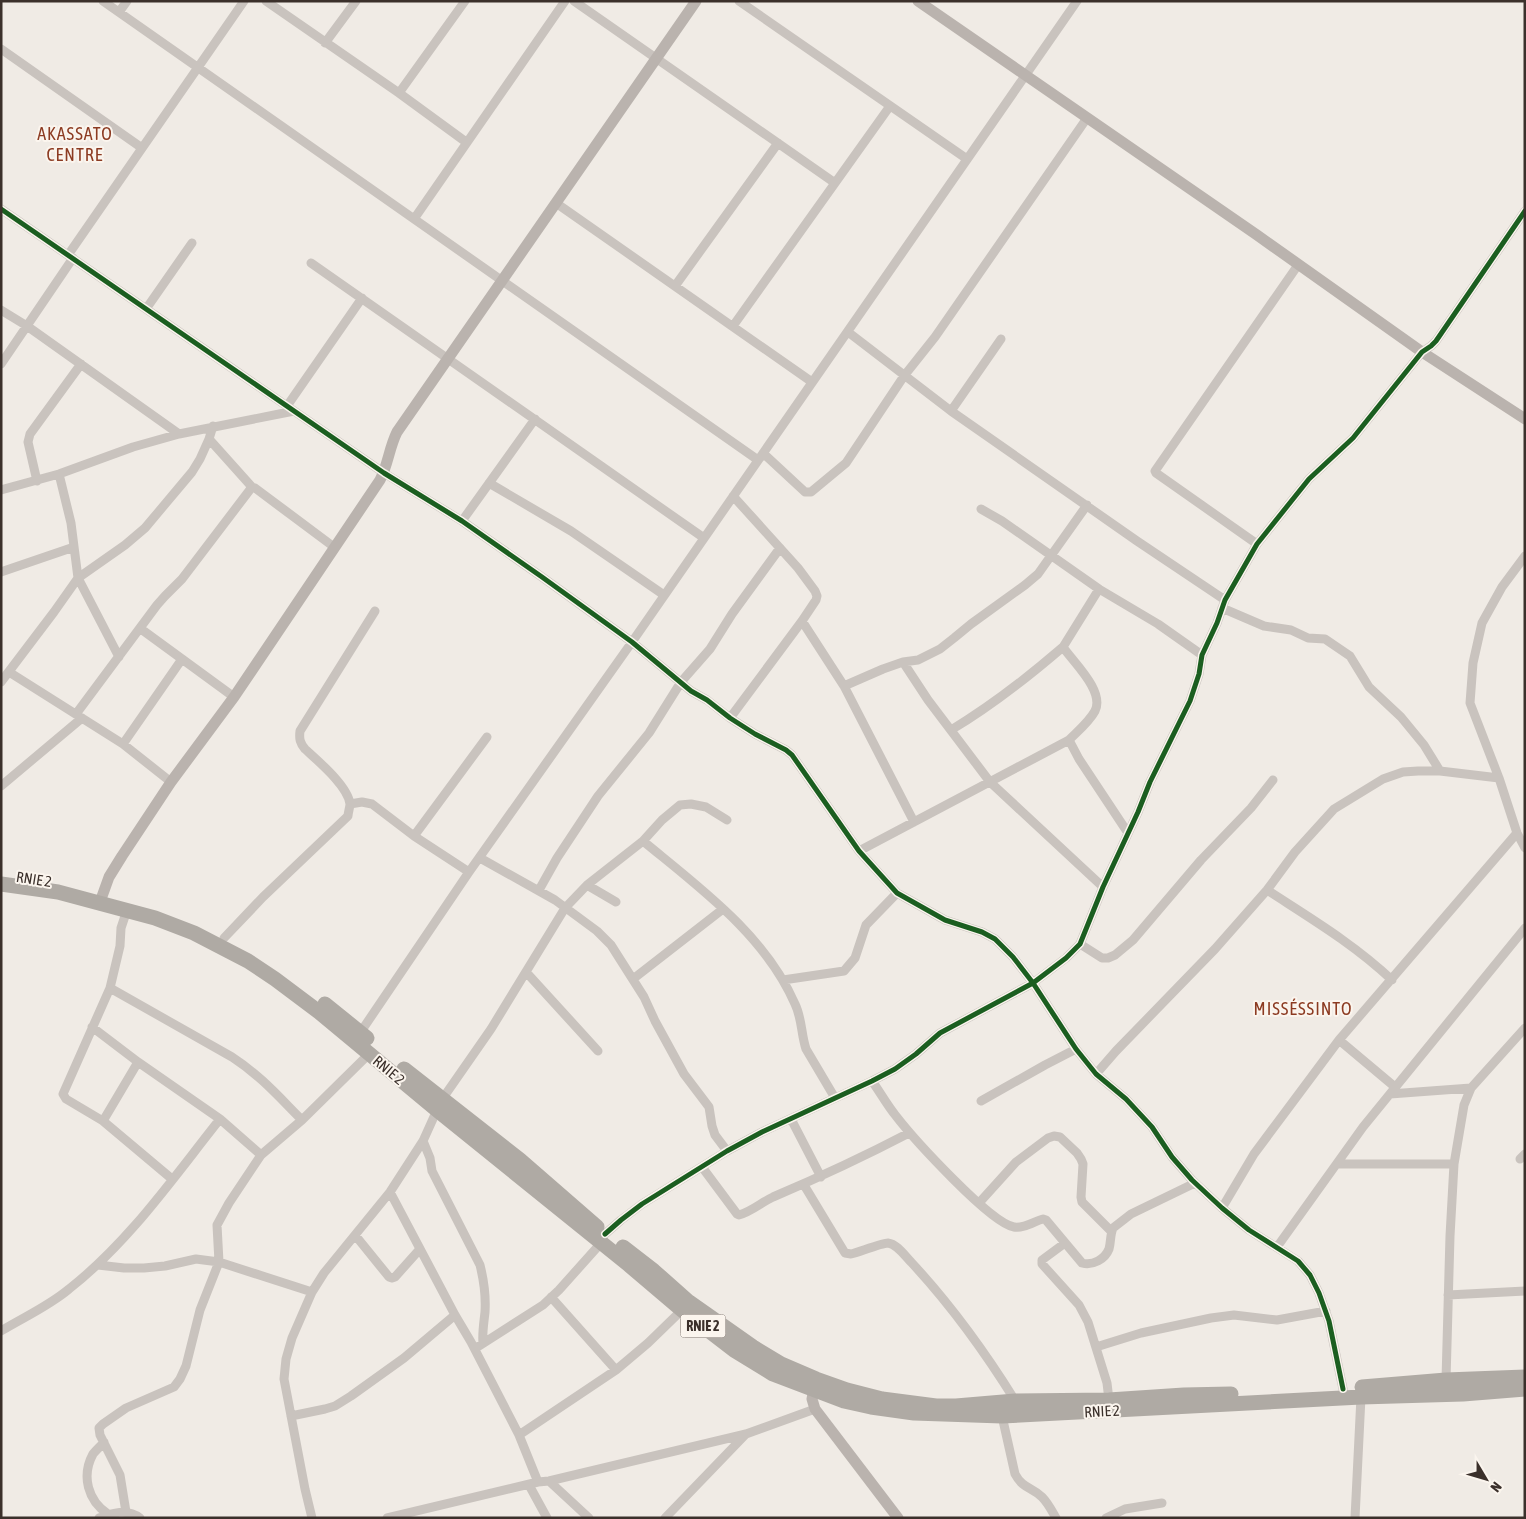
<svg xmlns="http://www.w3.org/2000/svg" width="1526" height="1519" font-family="'Asap Condensed',sans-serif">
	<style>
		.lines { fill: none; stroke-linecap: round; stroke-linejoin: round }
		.street { stroke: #c9c3be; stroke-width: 9 }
		.secondary { stroke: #bab3ae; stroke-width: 11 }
		.highway { stroke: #afaaa4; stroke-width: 15 }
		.cycleway-casing { stroke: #fbf5ee; stroke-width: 8 }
		.cycleway { stroke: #1b5e20; stroke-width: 5 }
		.labels { text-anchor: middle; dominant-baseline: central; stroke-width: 4; stroke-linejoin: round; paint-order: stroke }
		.shield { fill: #fbf5ee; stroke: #756b66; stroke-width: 1 }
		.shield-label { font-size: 14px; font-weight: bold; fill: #3b302b }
		.street-label { font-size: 15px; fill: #3b302b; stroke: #fbf5ee }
		.quarter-label { font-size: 18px; letter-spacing: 1px; fill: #8c3b22; stroke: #fbf5ee }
	</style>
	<rect width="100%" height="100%" fill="#f0ebe5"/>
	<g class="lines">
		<path class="street" d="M103 1 758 460
			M266 1 399 93 466 142
			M574 1 835 183
			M739 1 967 159
			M119 12 127 1
			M325 43 356 1
			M1 49 142 148
			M399 93 465 1
			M556 203 812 382
			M1 209 384 473 462 521 542 577 632 642 691 691 707 700 730 718 755 734 786 750 792 755 859 851 897 893 945 920 982 932 995 939 1013 957 1033 983 1076 1049 1096 1074 1126 1099 1152 1127 1172 1157 1192 1180 1222 1208 1249 1230 1298 1261 1310 1275 1319 1293 1329 1321 1343 1389
			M414 219 565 1
			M68 255 244 1
			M311 263 704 538
			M675 286 778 143
			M146 309 192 243
			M1 310 27 326 179 434
			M733 326 890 106
			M848 332 951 411 1137 541 1225 600
			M1 364 73 258
			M287 406 362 298
			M951 411 1001 339
			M209 439 252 487
			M763 453 805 492H811L846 463 904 376 935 337 1087 118
			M59 474 71 523 78 578 119 657
			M37 481 28 442 30 434 81 364
			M489 483 571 531 664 595
			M1 490 59 474 133 447 179 434 294 411
			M981 509 1002 521 1099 589 1063 647C1073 662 1105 691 1095 711 1089 722 1078 731 1069 740L1079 759 1128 833
			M462 521 535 419
			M1257 544 1156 473 1155 471 1298 265
			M1525 556 1502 587 1482 623 1473 663 1470 703 1499 778 1517 833 1525 848
			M1 572 74 547
			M1099 589 1158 624 1202 655
			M1222 608 1264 626 1291 630 1308 638 1325 639 1350 656 1369 687 1401 717 1424 745 1440 771
			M802 621 844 686
			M141 629 234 697
			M903 662 928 700 990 782 1103 887
			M9 672 123 744 171 782
			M1 682 54 612 78 578 125 545 145 528 192 472 200 459 209 439 213 426
			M76 714 157 605 165 596 182 579 252 487 255 488 334 547
			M730 718 802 621 816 600 817 596 815 591 798 568 733 496
			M951 730C991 706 1027 678 1063 647
			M123 744 182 659
			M1 786 82 718
			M350 804 362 802 372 804 414 836 469 872
			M914 822 844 686 883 669 903 662 918 660 940 649 954 638 971 624 1025 585 1038 574 1087 505
			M414 836 487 737
			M643 841C700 888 765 935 795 1004 802 1018 801 1034 806 1049L835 1098
			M859 851 1069 740
			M480 858 555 900 597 931 611 945 644 997 655 1021 684 1074 709 1107 712 1126 715 1135 727 1151
			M587 885 616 902
			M539 890 557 858 598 796 649 733 681 682 710 649 732 614 780 548
			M1267 890C1310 918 1354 944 1392 980
			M127 910 121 928 120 946 110 988 63 1094 66 1099 103 1121 172 1179
			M224 938 263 897 348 816C348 813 350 807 350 804 348 786 318 761 305 749 300 743 299 739 300 731L375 611
			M1080 944 1102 958H1108L1115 955 1133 940 1201 860 1251 808 1273 780
			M526 972 598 1051
			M633 979 723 909
			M783 980 844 971 855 958 866 925 897 893
			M110 988 232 1057C261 1076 278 1096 302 1120
			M92 1027 138 1062 220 1119 261 1155
			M360 1033 469 872 632 642 1077 1
			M1339 1040 1395 1087
			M1096 1074 1116 1051 1215 949 1267 890 1295 852 1334 809 1383 779 1403 772 1418 771H1440L1499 778
			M872 1081C880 1092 887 1105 896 1116 913 1138 990 1223 1014 1227 1023 1229 1035 1221 1043 1219L1046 1220 1082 1263C1093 1266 1105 1259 1109 1249 1111 1242 1110 1235 1113 1228L1131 1214 1195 1183
			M1390 1094 1471 1088
			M443 1098 491 1029 565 908 587 885 643 841 662 820 680 805 691 804 706 807 727 820
			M981 1101 1045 1065 1076 1049
			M791 1119 821 1177
			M103 1121 138 1062
			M423 1141 430 1158 432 1171 480 1265C484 1281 486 1296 485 1312 484 1322 482 1333 483 1343
			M1520 1159 1525 1154
			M1337 1164H1454
			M702 1167 737 1214 739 1215C751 1212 762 1202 773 1197 820 1177 865 1156 909 1133
			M804 1185 845 1253 851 1254C859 1252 882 1243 888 1243 897 1244 905 1256 911 1262 951 1305 985 1352 1016 1402
			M390 1192 455 1315 471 1342 519 1435
			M979 1203 1016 1162 1048 1138 1054 1136 1060 1137 1077 1153 1081 1159 1083 1164 1081 1197 1082 1202 1111 1231
			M1222 1208 1254 1154 1339 1040 1517 833
			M605 1234 621 1220 642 1204 727 1151 762 1132 872 1081 895 1069 916 1054 940 1033 1033 983 1066 958 1080 944 1103 887 1138 812 1150 782 1190 701 1199 674 1202 655 1217 623 1225 600 1257 544 1309 479 1353 438 1422 352 1431 346 1436 341 1525 211
			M355 1235 389 1277 392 1278 395 1277 420 1249
			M1065 1243 1042 1260V1264L1079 1305 1088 1322 1107 1383 1109 1400
			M1277 1247 1363 1127 1525 928
			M98 1265 124 1268H144L165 1266 196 1259 219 1262 312 1292
			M1448 1295 1525 1291
			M551 1297 616 1370
			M1 1331C24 1317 49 1306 69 1289 129 1242 173 1178 220 1119
			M479 1346 543 1305 559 1290 601 1243
			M1096 1347 1141 1333 1211 1318 1234 1315 1277 1320 1326 1311
			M1446 1380 1450 1236 1454 1164 1464 1105 1471 1088 1525 1028
			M291 1416 325 1409 335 1406 351 1396 404 1358 455 1315
			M1002 1416 1015 1474C1023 1489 1032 1487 1042 1497 1048 1503 1052 1511 1056 1518
			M104 1442C101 1446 96 1450 93 1454 81 1476 88 1501 108 1514
			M549 1481 589 1518
			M538 1482 519 1435 616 1370 648 1343 682 1310
			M529 1485 547 1518
			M126 1512 120 1475 100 1435 99 1428 103 1424 126 1408 174 1387 180 1379 186 1366 200 1310 219 1262 217 1225 229 1203 261 1155 302 1120 370 1053
			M99 1518C112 1513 127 1508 140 1518
			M312 1518 305 1489 284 1379 286 1359 292 1338 312 1292 324 1273 390 1192 423 1141 437 1110
			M387 1518 538 1482 549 1481 746 1434
			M665 1518 746 1434 815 1409
			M1106 1518 1125 1509 1162 1503
			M1355 1518 1361 1397"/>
		<path class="secondary" d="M918 1 1257 235 1422 352 1525 419
			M100 902 109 877 122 856 171 782 234 697 380 480C388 465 389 448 397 432L696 1
			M815 1383 812 1399 815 1409 898 1518"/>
		<path class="highway" d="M1 884 58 892 155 918 194 933 248 961 275 979 319 1012 437 1110 629 1265 682 1310 734 1350 773 1374 844 1401 871 1407 914 1413 1002 1416 1361 1397 1463 1394 1525 1389
			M325 1004 367 1038
			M404 1069 520 1160 597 1227
			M623 1247 654 1271 689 1302 753 1347 781 1364 816 1379 847 1390 882 1399 936 1406H956L1015 1401 1109 1400 1184 1395 1231 1394
			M1362 1387 1446 1380 1525 1377"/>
		<defs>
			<path id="cycleway" d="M1 209 384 473 462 521 542 577 632 642 691 691 707 700 730 718 755 734 786 750 792 755 859 851 897 893 945 920 982 932 995 939 1013 957 1033 983 1076 1049 1096 1074 1126 1099 1152 1127 1172 1157 1192 1180 1222 1208 1249 1230 1298 1261 1310 1275 1319 1293 1329 1321 1343 1389
				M605 1234 621 1220 642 1204 727 1151 762 1132 872 1081 895 1069 916 1054 940 1033 1033 983 1066 958 1080 944 1103 887 1138 812 1150 782 1190 701 1199 674 1202 655 1217 623 1225 600 1257 544 1309 479 1353 438 1422 352 1431 346 1436 341 1525 211"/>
		</defs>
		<use href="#cycleway" class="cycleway-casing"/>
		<use href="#cycleway" class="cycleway"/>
	</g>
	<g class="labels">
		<rect class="shield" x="680.5" y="1314.5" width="45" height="23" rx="4"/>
		<g class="shield-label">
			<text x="703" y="1326">RNIE 2</text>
		</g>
		<g class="street-label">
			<text transform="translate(34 879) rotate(9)">RNIE 2</text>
			<text transform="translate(389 1070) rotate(40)">RNIE 2</text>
			<text transform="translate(1102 1411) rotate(-3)">RNIE 2</text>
		</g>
		<g class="quarter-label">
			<text x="75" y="133">AKASSATO<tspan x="75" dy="21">CENTRE</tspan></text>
			<text x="1303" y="1008">MISSÉSSINTO</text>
		</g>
	</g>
	<rect width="1526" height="1519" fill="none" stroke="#3b302b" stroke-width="5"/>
	<g transform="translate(1486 1479) rotate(128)" stroke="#fbf5ee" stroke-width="4" paint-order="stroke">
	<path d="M0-4L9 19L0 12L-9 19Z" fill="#3b302b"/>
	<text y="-8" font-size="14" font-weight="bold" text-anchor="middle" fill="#3b302b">N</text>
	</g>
</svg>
